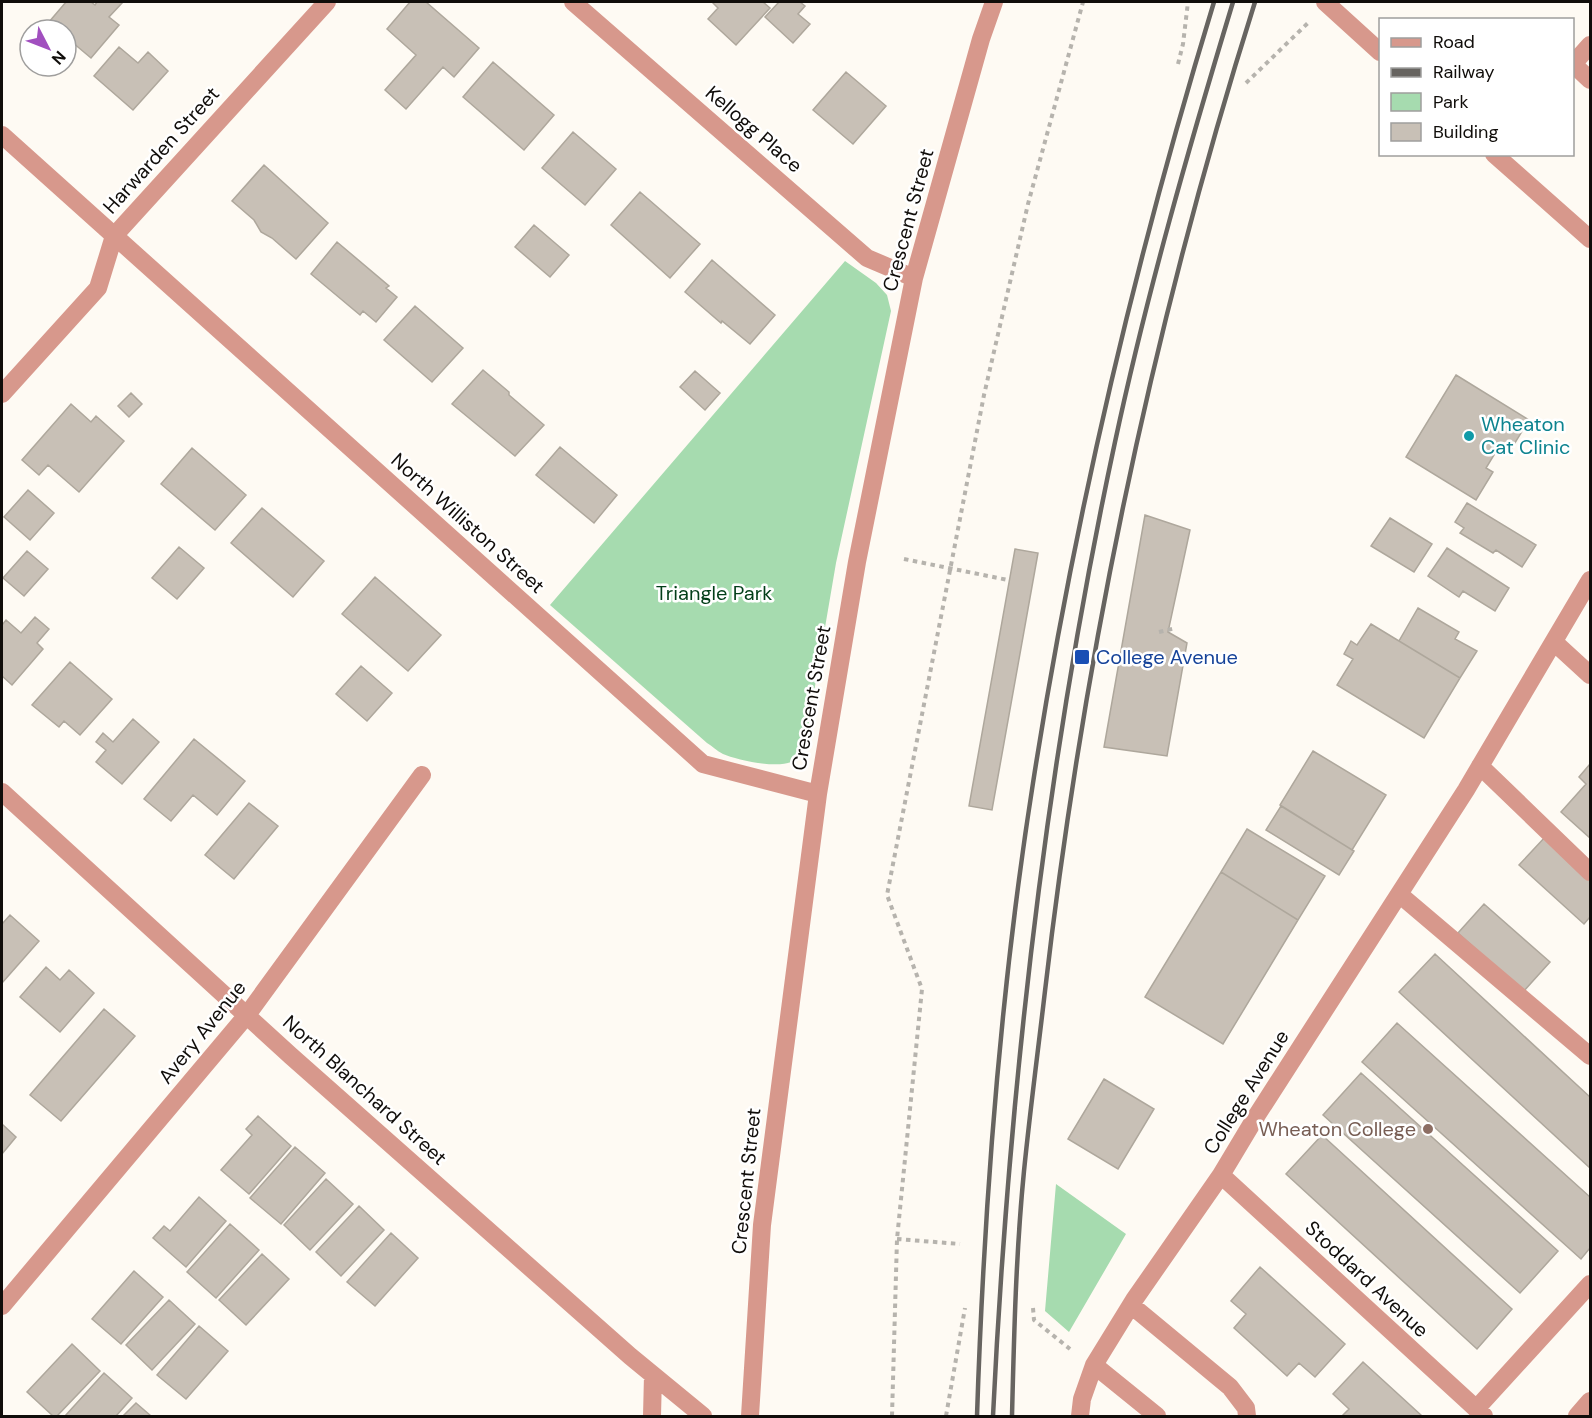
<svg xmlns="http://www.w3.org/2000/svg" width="1592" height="1418" font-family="'DM Sans',sans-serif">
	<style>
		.green { fill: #a6dbaf }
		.building { fill: #c8c0b6; stroke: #aea79c; stroke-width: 1.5 }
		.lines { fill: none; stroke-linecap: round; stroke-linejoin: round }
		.path { stroke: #b6b3ad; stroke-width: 4; stroke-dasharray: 4.5 4.5; stroke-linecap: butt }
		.minor { stroke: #d7988c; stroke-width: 18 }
		.rail { stroke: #676460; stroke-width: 4.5 }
		.culture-dot { fill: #0f9aa8; stroke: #fff; stroke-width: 2 }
		.transit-dot { fill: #1a4fb4; stroke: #fff; stroke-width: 2 }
		.education-dot { fill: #8d6e63; stroke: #fff; stroke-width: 2 }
		.labels { text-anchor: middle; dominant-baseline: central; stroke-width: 5; stroke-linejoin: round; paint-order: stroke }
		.street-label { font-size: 20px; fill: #100d0a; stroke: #fff }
		.culture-label { font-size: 20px; fill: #0d838f; stroke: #fff; text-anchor: start }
		.park-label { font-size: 20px; fill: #023e18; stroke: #fff }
		.transit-label { font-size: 20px; fill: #164399; stroke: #fff; text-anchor: start }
		.education-label { font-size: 20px; fill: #785e54; stroke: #fff; text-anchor: end }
	</style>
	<rect width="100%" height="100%" fill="#fefaf3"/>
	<path class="green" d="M845 261 876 283 887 295 891 311 836 563 807 733C804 742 803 752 796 759 784 771 737 760 723 754 717 751 712 746 707 743L550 605Z
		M1056 1184 1126 1234 1069 1332 1045 1311Z"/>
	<path class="building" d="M66 2H91L95 5 97 2H123L109 17 119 25 91 58 66 37V30H58L49 22Z
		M410 2H426L479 48 454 77 443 67 406 109 385 90 416 55 387 29Z
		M712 2H763L770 8 736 45 708 19 718 8Z
		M779 2H800L805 6 798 14 810 24 793 43 765 17Z
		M119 47 138 63 148 52 168 71 133 110 94 76Z
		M493 62 554 115 524 150 463 97Z
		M846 72 886 106 853 144 813 110Z
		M573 132 616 169 585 205 542 168Z
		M264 165 328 223 296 259 272 238 261 232 254 220 232 201Z
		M640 192 700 244 670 278 611 225Z
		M534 225 569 255 550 277 515 247Z
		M337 242 389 286 386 288 397 297 376 322 363 311 360 315 311 274Z
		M712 260 775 315 750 344 722 321 721 323 685 292Z
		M415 306 463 348 432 382 384 340Z
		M483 370 509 392V395L544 425 515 456 452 404Z
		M695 371 720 393 705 410 680 387Z
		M1456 375 1529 420 1510 451 1500 445 1486 468 1493 472 1476 500 1406 457Z
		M131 393 142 404 129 417 118 406Z
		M71 404 91 422 96 416 124 441 79 492 48 465 39 475 22 460Z
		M560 447 617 495 594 523 536 475Z
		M192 448 246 495 215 530 161 484Z
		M28 490 54 513 30 540 4 517Z
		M1467 503 1536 545 1522 567 1496 550 1493 553 1460 533 1464 528 1455 522Z
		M262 508 324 561 293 597 231 543Z
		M1145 515 1190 530 1168 632 1187 643 1167 756 1104 747Z
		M1390 518 1432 544 1414 572 1371 546Z
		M179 547 204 568 177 599 152 578Z
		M1447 548 1509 588 1495 611 1463 591 1459 597 1428 576Z
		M1015 549 1038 553 992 810 969 806Z
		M27 551 48 569 24 596 3 578Z
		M375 577 441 635 408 671 342 614Z
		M1418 608 1459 632 1455 639 1477 651 1460 678 1399 641Z
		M35 617 49 629 37 643 43 649 12 685 2 676V625L6 620 21 633Z
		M1371 624 1460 678 1424 738 1337 685 1353 659 1344 654 1351 641 1357 645Z
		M70 662 112 699 80 735 64 721 59 727 32 705Z
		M361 666 392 693 367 721 336 694Z
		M133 719 159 742 122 784 96 762 106 750 96 742 103 733 113 742Z
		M194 739 245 781 217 815 193 795 171 821 144 799Z
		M1313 751 1386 795 1352 850 1280 805Z
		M1590 764V838L1561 812 1586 784 1579 777Z
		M249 803 278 826 234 879 205 855Z
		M1281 806 1354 851 1339 875 1266 830Z
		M1247 829 1325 876 1298 920 1221 872Z
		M1546 836 1590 877V917L1584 924 1519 865Z
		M1221 872 1298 920 1223 1044 1145 997Z
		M1484 904 1550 962 1523 992 1458 933Z
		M10 915 39 941 2 983V924Z
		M1435 954 1590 1097V1168L1399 992Z
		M46 967 60 980 69 970 94 993 60 1032 20 997Z
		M104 1009 135 1036 61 1121 30 1095Z
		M1397 1023 1590 1197V1248L1581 1259 1362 1062Z
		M1361 1073 1558 1251 1520 1293 1323 1115Z
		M1104 1079 1154 1109 1118 1169 1068 1139Z
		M258 1116 291 1146 249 1194 221 1170 252 1135 246 1129Z
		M2 1124 16 1137 2 1154Z
		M1322 1135 1512 1309 1477 1349 1286 1174Z
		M295 1147 325 1173 281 1224 250 1198Z
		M326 1179 353 1204 310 1250 284 1225Z
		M199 1197 226 1221 186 1267 153 1238 164 1226 170 1231Z
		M359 1206 384 1230 341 1276 316 1252Z
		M230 1224 259 1250 216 1298 187 1272Z
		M391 1233 418 1258 375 1306 347 1282Z
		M262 1254 289 1279 246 1325 219 1300Z
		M1260 1267 1345 1344 1315 1377 1299 1363 1287 1376 1234 1328 1246 1314 1231 1301Z
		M134 1271 163 1297 121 1344 92 1319Z
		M169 1300 195 1324 152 1370 126 1345Z
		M199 1326 228 1351 186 1399 157 1375Z
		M72 1344 100 1371 57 1416H53L27 1392Z
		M1363 1362 1422 1416H1342L1349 1409 1333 1394Z
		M104 1373 132 1398 116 1416H65Z
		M136 1403 151 1416H123Z"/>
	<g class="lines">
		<path class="path" d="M1178 64 1183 44 1188 2
			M1246 83 1310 21
			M904 559 1008 580
			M1159 632 1176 628
			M897 1239 960 1244
			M1033 1308 1034 1320 1070 1349
			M892 1416 897 1239 922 989 887 895 984 395 1028 204 1083 2
			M946 1416 965 1308"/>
		<path class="minor" d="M573 2 867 258 914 278
			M1325 2 1380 52
			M1590 45 1573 64 1590 80
			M2 135 703 764 818 794
			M1494 154 1590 239
			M2 394 98 288 114 236 327 2
			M1554 642 1590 675
			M1480 766 1590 872
			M2 792 291 1056 630 1356 703 1416
			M1399 894 1590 1056
			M1221 1175 1484 1416
			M1131 1305 1230 1387 1246 1408 1247 1416
			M2 1306 247 1015 422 775
			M1094 1365 1157 1416
			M1476 1409 1590 1284
			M652 1416 653 1375
			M750 1416 762 1225 818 794 857 562 914 278 981 39 994 2
			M1080 1416 1082 1399 1094 1365 1134 1300 1221 1175 1257 1115 1466 790 1590 580
			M1577 1416 1590 1401"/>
		<path class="rail" d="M977 1416C984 1205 1000 992 1033 783 1074 519 1136 257 1214 2
			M993 1416C1009 1088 1046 763 1115 442 1147 293 1189 147 1233 2
			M1012 1416C1014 1335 1016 1252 1024 1171 1030 1111 1038 1051 1045 991 1084 655 1153 324 1255 2"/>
	</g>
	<circle class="culture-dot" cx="1469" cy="436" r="6"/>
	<rect class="transit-dot" x="1074" y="649" width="16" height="16" rx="3"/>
	<circle class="education-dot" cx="1428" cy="1129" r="6"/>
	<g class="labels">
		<g class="street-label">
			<text transform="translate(754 129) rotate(41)">Kellogg Place</text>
			<text transform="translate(161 150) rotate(-48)">Harwarden Street</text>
			<text transform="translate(908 220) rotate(-75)">Crescent Street</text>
			<text transform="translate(468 523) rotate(42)">North Williston Street</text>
			<text transform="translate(811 698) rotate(-80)">Crescent Street</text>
			<text transform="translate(202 1032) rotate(-51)">Avery Avenue</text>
			<text transform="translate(365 1090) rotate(42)">North Blanchard Street</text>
			<text transform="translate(1246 1092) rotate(-58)">College Avenue</text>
			<text transform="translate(746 1181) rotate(-84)">Crescent Street</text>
			<text transform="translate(1367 1279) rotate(43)">Stoddard Avenue</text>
		</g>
		<g class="culture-label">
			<text x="1481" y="424">Wheaton<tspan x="1481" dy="23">Cat Clinic</tspan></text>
		</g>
		<g class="park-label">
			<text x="714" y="593">Triangle Park</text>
		</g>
		<g class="transit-label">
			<text x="1096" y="657">College Avenue</text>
		</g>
		<g class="education-label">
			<text x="1416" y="1129">Wheaton College</text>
		</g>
	</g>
	<rect width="1592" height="1418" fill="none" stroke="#100d0a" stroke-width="6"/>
	<rect x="1379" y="18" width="195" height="138" fill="#ffffff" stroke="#9f9e9d" stroke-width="1.5"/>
	<rect x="1391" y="38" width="30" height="9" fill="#d7988c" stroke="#9f9e9d" stroke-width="1.5"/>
	<text x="1433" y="48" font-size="18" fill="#100d0a">Road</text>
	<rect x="1391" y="68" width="30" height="9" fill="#676460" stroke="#9f9e9d" stroke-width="1.5"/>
	<text x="1433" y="78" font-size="18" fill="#100d0a">Railway</text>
	<rect x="1391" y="93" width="30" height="18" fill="#a6dbaf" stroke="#9f9e9d" stroke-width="1.5"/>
	<text x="1433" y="108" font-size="18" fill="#100d0a">Park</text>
	<rect x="1391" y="123" width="30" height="18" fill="#c8c0b6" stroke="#9f9e9d" stroke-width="1.5"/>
	<text x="1433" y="138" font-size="18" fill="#100d0a">Building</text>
	<g transform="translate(48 48) rotate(132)"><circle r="28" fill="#ffffff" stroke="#9f9e9d" stroke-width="1.5"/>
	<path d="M0-4.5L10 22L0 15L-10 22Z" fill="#a14fbf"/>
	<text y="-9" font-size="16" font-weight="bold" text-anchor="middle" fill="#100d0a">N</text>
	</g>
</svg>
